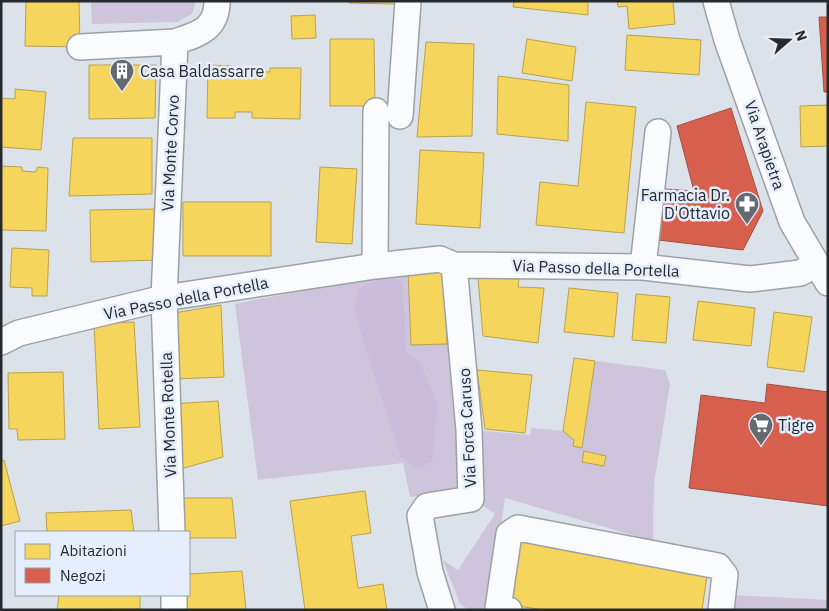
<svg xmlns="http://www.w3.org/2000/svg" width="829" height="611" font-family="'IBM Plex Sans',sans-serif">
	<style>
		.green { fill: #cec4db; fill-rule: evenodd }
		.forest { fill: #cabcda }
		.homes { fill: #f6d55c; stroke: #b8a24e }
		.shops { fill: #d6604d; stroke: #a15044 }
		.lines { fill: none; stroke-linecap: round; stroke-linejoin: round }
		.minor-casing { stroke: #9da1a6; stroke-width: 28 }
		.minor { stroke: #fafbfc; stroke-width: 25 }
		.labels { text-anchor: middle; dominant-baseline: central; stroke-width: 5; stroke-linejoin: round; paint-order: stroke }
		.poi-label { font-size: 16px; fill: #262a2f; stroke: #e4eefc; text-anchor: start }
		.street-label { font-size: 16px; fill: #262a2f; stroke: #e4eefc }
	</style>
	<rect width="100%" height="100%" fill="#dce2e9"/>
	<path class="green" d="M91 1H196L192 14 177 22 92 24Z
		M408 270 447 344H455L465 491 410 497 403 463 258 480 235 304ZM403 282 407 353 400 456 378 389 368 352Z
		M595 361 665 370 670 384 654 484 653 541 505 498 489 610H469L460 604 443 560 458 570 495 514 481 504 486 497H476V430L530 435 531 428 563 431 574 440 573 446 582 448Z
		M733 595 828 600V610H732Z"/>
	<path class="forest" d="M385 277 403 282 407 353 420 362 438 405 432 461 418 469 400 456 378 389 354 309 359 288Z"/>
	<path class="homes" d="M26 1H79L80 47 25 46Z
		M349 1H396L395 4 349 3Z
		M514 1H588V15L513 7Z
		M617 1H673L675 24 629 29 627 6 618 7Z
		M315 15 316 38 292 39 291 16Z
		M627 35 701 40 699 75 625 70Z
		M330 39H374L375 106H330Z
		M527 39 576 47 572 81 522 73Z
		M426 42 474 44 472 136 417 137Z
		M89 65H156L155 118 89 119Z
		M208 65 232 66 233 71 270 72V68H301L300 119 252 118V112H235V118H207Z
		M498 76 569 85 568 141 497 134Z
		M15 89 46 92 41 150 1 147V98L15 99Z
		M586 102 636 107 624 233 536 225 540 182 578 186Z
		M828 105V146L801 147 800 106Z
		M73 138H152V194L69 196Z
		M420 150 484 153 480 228 416 224Z
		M1 166 22 167V171L35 172 38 167 48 168 46 231 1 230Z
		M320 167 357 169 352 244 316 242Z
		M183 202H271V256H183Z
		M157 209 159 260 91 262 90 210Z
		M12 248 49 250 47 296H32V288L10 287Z
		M444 269 447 344 411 345 408 270Z
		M478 278 519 279 518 287 544 288 538 343 483 336Z
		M569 288 618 293 614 337 564 332Z
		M636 294 670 297 666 343 632 340Z
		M698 301 755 308 751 346 693 340Z
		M221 305 224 377 176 379 174 313Z
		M774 312 812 317 804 372 767 367Z
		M134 322 140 427 99 429 94 324Z
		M574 358 595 361 582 448 573 446 574 440 563 431Z
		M477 370 532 375 525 433 485 429Z
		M63 372 65 439 18 440 17 429H9L8 373Z
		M218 401 223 457 170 472V404Z
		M584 451 606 456 604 466 582 462Z
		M4 460 20 521 1 526V461Z
		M365 491 371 533 351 536 358 588 383 584 387 610H305L290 501Z
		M175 498H232L236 538H189V532H175Z
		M131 510 134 532H47L46 513Z
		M515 538 708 569 702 610H544L505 604Z
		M242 571 246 610H176L175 595H189V574Z
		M59 595H140V609L57 610Z"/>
	<path class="shops" d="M819 17H828V92H824Z
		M731 108 763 211 743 250 658 240 665 189 694 191 677 126Z
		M767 384 828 392V506L689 488 701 395 765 403Z"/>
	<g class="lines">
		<defs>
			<path id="minor" d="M716 1 727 40 792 222 828 283
				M80 47 175 42
				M400 116 408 1
				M375 266 376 111
				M643 267 658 132
				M1 342 19 333 164 298 375 266 440 259 454 265 643 267 750 279 800 273 816 265
				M172 532 164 298 175 42C198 34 217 30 217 1
				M174 595V610
				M442 610 430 572 420 516 427 506 471 499 469 430 454 265
				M509 610 498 608 509 534 518 528 718 566 725 575 721 610"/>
		</defs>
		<use href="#minor" class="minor-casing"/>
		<use href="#minor" class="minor"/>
	</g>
	<defs>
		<symbol id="building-pin" viewBox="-11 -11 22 30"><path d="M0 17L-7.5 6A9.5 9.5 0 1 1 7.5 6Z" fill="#666a70" stroke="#e4eefc"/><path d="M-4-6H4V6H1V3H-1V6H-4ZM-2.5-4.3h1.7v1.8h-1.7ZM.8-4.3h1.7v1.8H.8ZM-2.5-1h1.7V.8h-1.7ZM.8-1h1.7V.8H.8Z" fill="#fff"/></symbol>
		<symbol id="pharmacy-pin" viewBox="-11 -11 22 30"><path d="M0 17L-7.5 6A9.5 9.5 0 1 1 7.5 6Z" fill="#666a70" stroke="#e4eefc"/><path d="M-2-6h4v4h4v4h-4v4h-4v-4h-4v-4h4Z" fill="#fff"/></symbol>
		<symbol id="supermarket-pin" viewBox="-11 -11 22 30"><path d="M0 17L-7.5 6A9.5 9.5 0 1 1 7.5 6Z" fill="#666a70" stroke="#e4eefc"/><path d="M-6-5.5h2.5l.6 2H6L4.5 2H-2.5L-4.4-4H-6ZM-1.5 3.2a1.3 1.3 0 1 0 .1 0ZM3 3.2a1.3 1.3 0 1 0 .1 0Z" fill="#fff"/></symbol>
	</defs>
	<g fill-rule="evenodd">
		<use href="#building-pin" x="108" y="57" width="28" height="38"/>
		<use href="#pharmacy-pin" x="733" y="190" width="28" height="38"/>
		<use href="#supermarket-pin" x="747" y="411" width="28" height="38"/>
	</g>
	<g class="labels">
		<g class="poi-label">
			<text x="140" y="71">Casa Baldassarre</text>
			<text x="730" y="195" text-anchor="end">Farmacia Dr.<tspan x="730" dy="18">D'Ottavio</tspan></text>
			<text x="778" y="425">Tigre</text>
		</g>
		<g class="street-label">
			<text transform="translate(765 145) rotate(71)">Via Arapietra</text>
			<text transform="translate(170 153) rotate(-87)">Via Monte Corvo</text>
			<text transform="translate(596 268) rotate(2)">Via Passo della Portella</text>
			<text transform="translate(186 298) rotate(-11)">Via Passo della Portella</text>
			<text transform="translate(168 415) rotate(-92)">Via Monte Rotella</text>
			<text transform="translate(467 428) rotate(-93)">Via Forca Caruso</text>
		</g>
	</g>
	<rect width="829" height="611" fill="none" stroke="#262a2f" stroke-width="5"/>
	<rect x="15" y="531" width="175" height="65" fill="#e4eefc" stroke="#98a0aa"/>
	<rect x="25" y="544" width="25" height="15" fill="#f6d55c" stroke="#98a0aa"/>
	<text x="60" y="556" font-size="15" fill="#262a2f">Abitazioni</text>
	<rect x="25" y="568" width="25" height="15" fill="#d6604d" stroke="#98a0aa"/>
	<text x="60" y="581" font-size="15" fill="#262a2f">Negozi</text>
	<g transform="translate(789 40) rotate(70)" stroke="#e4eefc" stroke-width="4" paint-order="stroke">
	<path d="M0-4L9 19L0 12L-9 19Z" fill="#262a2f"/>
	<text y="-8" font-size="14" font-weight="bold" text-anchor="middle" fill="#262a2f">N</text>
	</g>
</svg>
